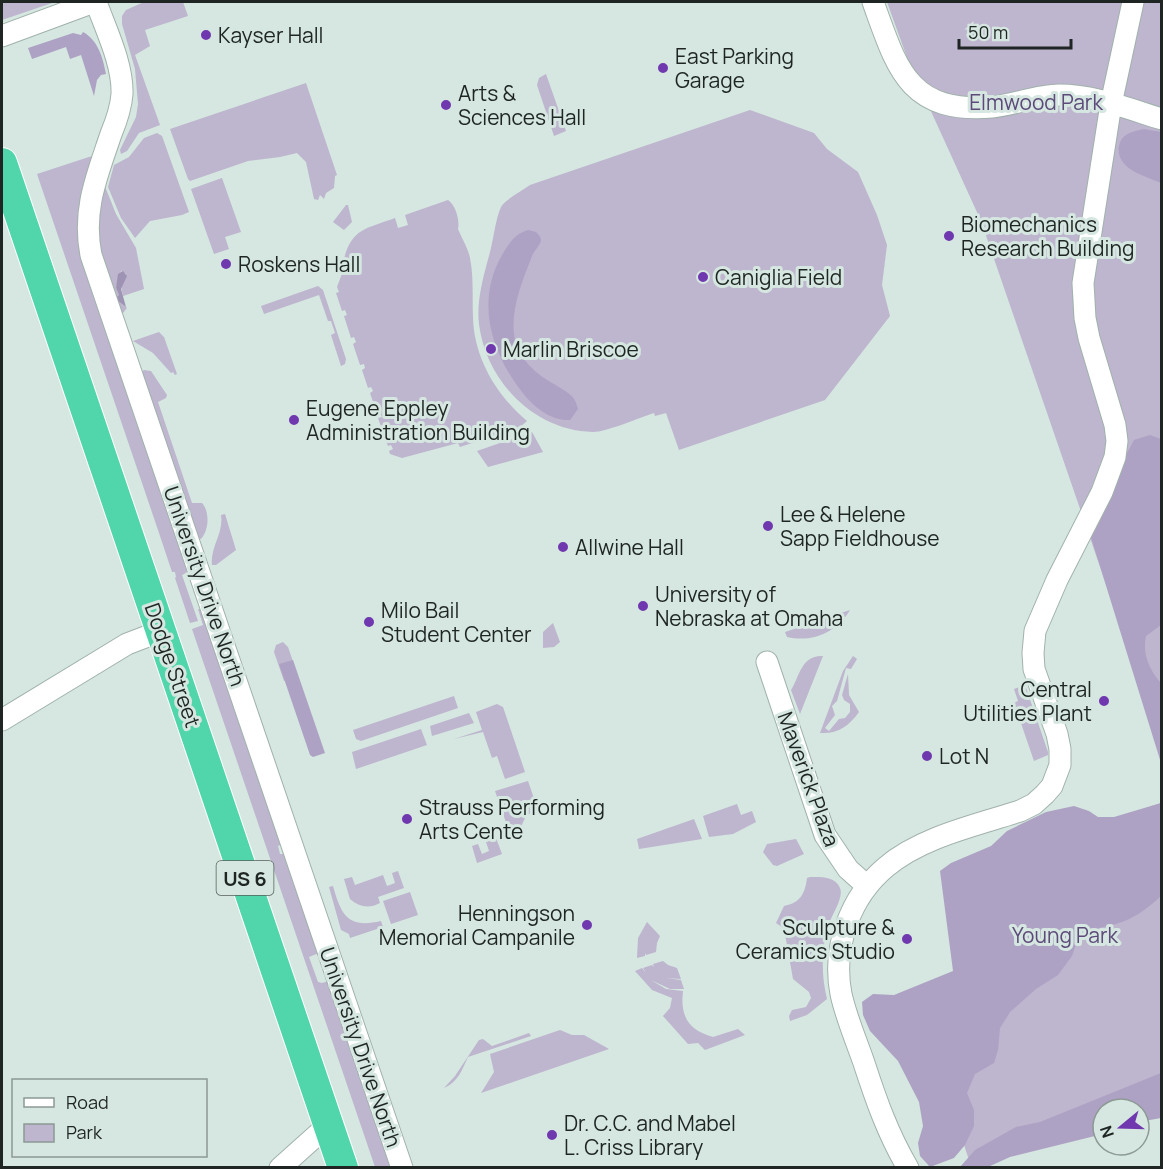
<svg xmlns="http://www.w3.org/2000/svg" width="1163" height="1169" font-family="Manrope,sans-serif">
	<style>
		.green { fill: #beb5ce }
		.forest { fill: #aea2c4 }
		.water { fill: #9f93b4 }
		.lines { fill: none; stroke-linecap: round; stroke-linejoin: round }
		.minor-casing { stroke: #a1b2ab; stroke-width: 23 }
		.highway-casing { stroke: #fff; stroke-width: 32 }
		.minor { stroke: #fff; stroke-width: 21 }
		.highway { stroke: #51d6ab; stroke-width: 30 }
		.poi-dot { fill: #7038ae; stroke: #d5e7e0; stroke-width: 2 }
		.labels { text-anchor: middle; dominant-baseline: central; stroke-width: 6; stroke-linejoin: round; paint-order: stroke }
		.shield { fill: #d5e7e0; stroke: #555f5b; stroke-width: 1.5 }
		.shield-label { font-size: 20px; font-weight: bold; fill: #1e2522 }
		.poi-label { font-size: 21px; fill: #1e2522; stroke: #d5e7e0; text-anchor: start }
		.park-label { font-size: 21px; fill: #5d4a7a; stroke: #d5e7e0 }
		.street-label { font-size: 21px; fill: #1e2522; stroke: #d5e7e0 }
	</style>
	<rect width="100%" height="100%" fill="#d5e7e0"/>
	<path class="green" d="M2 2H55L2 20Z
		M144 2H183L188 16 145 30 150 46 135 55 160 125 139 133 127 151 121 154 120 150 136 117 138 104 135 69 122 24V16L126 10Z
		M887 2H1161V744L981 221 909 63Z
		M546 74 566 131 554 136 537 85 539 78Z
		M306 83 337 175 335 176 334 188 326 193 324 199 320 195 318 200 314 199 306 162 297 153 280 157 248 161 190 181 188 179 170 129Z
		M750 110 814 133 827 149 858 172 877 215 887 245 882 285 890 316 825 400 679 450 666 413 655 416 654 413C639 418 606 432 593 432 534 431 486 381 479 324 476 298 485 272 491 248 494 235 496 218 501 207 506 199 522 191 530 185Z
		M157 133 162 136 189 212 182 215 150 221 135 238 121 218 108 187 114 165 129 157 144 138Z
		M95 155 83 186 81 203 189 572 182 575 198 621 190 623 175 578 176 577 175 572H172L158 530 37 174Z
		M222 178 241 232 225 237 229 249 214 254 191 189Z
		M104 184 116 214 136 248 144 289 123 296 121 286 126 274 121 271 116 288 119 295 117 300 127 308 123 313H121L99 254 96 234Z
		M448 200C456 205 460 222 458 229 462 239 468 248 470 258 474 278 472 298 473 318 474 358 497 396 527 421L520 427 460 447 458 443 402 458 390 454 389 451 393 449 391 445 388 446 378 418 382 417 380 413 377 414 370 393 373 391 371 387 368 388 362 370 365 368 364 364 360 365 353 344 356 342 354 337 351 338 344 316 347 315 345 310 342 311 336 293 339 292 337 287 343 271 349 269 347 265 342 267C350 229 362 230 395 218L398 228 408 225 405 215Z
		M346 205H348L352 222 344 230 333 222Z
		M318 286 323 290 346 359 345 364 341 366 331 335 335 333 331 321H328L319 295 264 314 261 306Z
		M159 332 164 337 177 374 175 375 173 372 171 373 153 353 133 341Z
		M144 370 151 371 167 395 166 398 158 402 192 503H202C210 512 209 530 201 539L198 538 140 373Z
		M532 432 543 452 488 467 477 451Z
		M225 514 236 550 216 565H212C210 547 224 533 221 515Z
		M198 609H202L282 844 278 846 280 854H286L319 953 309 957 318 982 322 983 329 981 392 1167H375L192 629 203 625Z
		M850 610C837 632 813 643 787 637L785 632Z
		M553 623 560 642 554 647 543 648V632Z
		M283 642 288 647 298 676 284 681 274 652 276 645Z
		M823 656 800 714 791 690C800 676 801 655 823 656Z
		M853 656 857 659 851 669 846 668 837 701 832 706 835 715 825 728 829 731 839 719 845 718 850 712V704L844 700 842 695 848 674 849 695 859 712C849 726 838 734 820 733L843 671Z
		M1025 685 1048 752V755L1034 761 1014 703 1018 701 1014 689Z
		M454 696 458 708 361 741 356 739 353 730Z
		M497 704 503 707 525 772 505 779 497 756 492 758 483 732 454 739 482 730 476 712Z
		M469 713 474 723 432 736 430 726Z
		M421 729 427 745 356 769 352 752Z
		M528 781 537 807 525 818 519 831 510 834 495 791Z
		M1161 803V1102L1139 1109H1103L971 1166 922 1018 985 997 945 875Z
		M737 804 741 815 752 811 756 822 733 834 709 837 703 816Z
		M694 819 702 839 639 849 637 839Z
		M496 838 502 854 477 863 472 846 478 844 482 854 489 851 486 842Z
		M796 839 804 854 777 866 773 865 763 852 767 844Z
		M398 871 404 888 378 897 380 903C369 909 359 907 350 899L344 879 352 877 355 885 383 875 387 886 395 883 392 873Z
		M810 877C821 877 835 876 840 888 844 898 832 914 829 924 821 949 821 974 827 999L807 1015 790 1021 789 1016 792 1010 806 1007 811 998 809 992 793 979 785 934 782 927 776 923 784 906C800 903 805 894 807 878Z
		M333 886C341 914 347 929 381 921L383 927 350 938 349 934 341 930 329 887Z
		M410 892 418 915 391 924 383 901Z
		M647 922 660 936 657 943 656 952 646 955 645 953V956L637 958 638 938Z
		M663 961 668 965 677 968 681 979 666 978 681 980 684 989H670L651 980 666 989 683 991C680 1016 688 1030 713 1037L738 1029 745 1035 705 1050 698 1043 688 1044 663 1016 670 1008 672 998 652 990 635 971 642 968 646 973 643 968 652 965 654 967 653 964Z
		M560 1030 572 1035H584L609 1049 481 1093 494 1072 490 1054Z
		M529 1033 531 1036 468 1057C462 1070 458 1082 444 1088L455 1076 479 1040 483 1039 492 1046Z"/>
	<path class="forest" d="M83 32C98 40 103 58 106 74L101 75 97 80 94 96 81 55 70 59 66 47 32 59 28 48 73 33 81 35Z
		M1144 129 1161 132V183C1145 176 1115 169 1119 146 1122 133 1132 132 1144 129Z
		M528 230 536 232C538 234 541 237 541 240 541 244 534 251 532 256 522 282 509 312 515 340 520 360 537 375 554 384 566 392 575 394 578 409L570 420C552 421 537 409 526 397 493 357 474 304 502 255 509 244 514 234 528 230Z
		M1150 435 1161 439V625L1146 636C1142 653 1149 670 1161 683V763L1090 534 1121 472 1127 453 1134 440Z
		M293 660 325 753 313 757 310 755 279 664Z
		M1161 803V896C1148 908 1134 919 1116 924 1103 927 1092 929 1079 935L1072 956 1058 975 1036 989 1010 1012 1000 1028 998 1050 994 1063 975 1074 967 1093 974 1110V1126L965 1145 954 1158 930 1167 920 1156 918 1143 923 1126 919 1102 898 1061 870 1031 863 1015 862 1002 873 994 894 995 953 971 940 871 951 863 991 846 1007 831 1046 812 1074 806 1089 811 1098 817H1114Z
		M1161 1073V1118L1139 1122V1109H1103V1134L1010 1157 988 1167H960L975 1150 1016 1127 1040 1122Z"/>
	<path class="water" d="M123 271 127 276 121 289 126 307 118 301 117 297 119 295 116 288 118 274Z"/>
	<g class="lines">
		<defs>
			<path id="minor" d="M96 2C106 30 123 64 122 94 121 108 116 122 111 134 97 176 82 210 91 255L402 1168
				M873 2C897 68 908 114 992 107 1014 105 1037 95 1059 95 1094 95 1129 109 1162 119
				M2 36 94 2
				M767 662 825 835 848 869 867 886
				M2 720 127 644 161 631
				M280 1168 328 1125
				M908 1168C888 1134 876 1100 864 1063 856 1040 846 1017 841 994 832 947 850 897 886 867 921 837 977 825 1020 811L1034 804 1045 794 1052 786 1060 765V749L1057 734 1034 669 1033 653 1035 631 1057 580 1102 492 1115 457 1117 441 1115 425 1089 338 1085 318 1083 283 1111 104 1133 2"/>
			<path id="highway" d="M2 163 343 1168"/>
		</defs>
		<use href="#minor" class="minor-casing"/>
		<use href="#highway" class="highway-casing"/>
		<use href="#minor" class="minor"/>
		<use href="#highway" class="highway"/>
	</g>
	<g class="poi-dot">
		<circle cx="206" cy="35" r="6"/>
		<circle cx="663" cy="68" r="6"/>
		<circle cx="446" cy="105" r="6"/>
		<circle cx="949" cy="236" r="6"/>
		<circle cx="226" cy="264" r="6"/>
		<circle cx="703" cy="277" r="6"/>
		<circle cx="491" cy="349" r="6"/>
		<circle cx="294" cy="420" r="6"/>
		<circle cx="768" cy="526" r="6"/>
		<circle cx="563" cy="547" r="6"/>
		<circle cx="643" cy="606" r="6"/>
		<circle cx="369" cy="622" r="6"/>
		<circle cx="1104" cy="701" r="6"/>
		<circle cx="927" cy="756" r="6"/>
		<circle cx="407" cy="819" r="6"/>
		<circle cx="587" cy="925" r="6"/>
		<circle cx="907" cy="939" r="6"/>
		<circle cx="552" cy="1135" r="6"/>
	</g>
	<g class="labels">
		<rect class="shield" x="216.5" y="861" width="57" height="34" rx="4.5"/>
		<g class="shield-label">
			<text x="245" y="878">US 6</text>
		</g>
		<g class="poi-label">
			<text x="218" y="35">Kayser Hall</text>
			<text x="675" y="56">East Parking<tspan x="675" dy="24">Garage</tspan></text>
			<text x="458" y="93">Arts &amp;<tspan x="458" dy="24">Sciences Hall</tspan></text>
			<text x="961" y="224">Biomechanics<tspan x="961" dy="24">Research Building</tspan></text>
			<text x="238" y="264">Roskens Hall</text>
			<text x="715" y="277">Caniglia Field</text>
			<text x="503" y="349">Marlin Briscoe</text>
			<text x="306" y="408">Eugene Eppley<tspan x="306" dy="24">Administration Building</tspan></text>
			<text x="780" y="514">Lee &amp; Helene<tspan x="780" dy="24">Sapp Fieldhouse</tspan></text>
			<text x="575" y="547">Allwine Hall</text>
			<text x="655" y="594">University of<tspan x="655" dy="24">Nebraska at Omaha</tspan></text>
			<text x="381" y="610">Milo Bail<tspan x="381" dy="24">Student Center</tspan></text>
			<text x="1092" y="689" text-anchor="end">Central<tspan x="1092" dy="24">Utilities Plant</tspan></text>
			<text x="939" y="756">Lot N</text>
			<text x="419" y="807">Strauss Performing<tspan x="419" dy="24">Arts Cente</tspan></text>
			<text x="575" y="913" text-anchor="end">Henningson<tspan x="575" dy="24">Memorial Campanile</tspan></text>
			<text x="895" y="927" text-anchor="end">Sculpture &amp;<tspan x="895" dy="24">Ceramics Studio</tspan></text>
			<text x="564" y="1123">Dr. C.C. and Mabel<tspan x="564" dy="24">L. Criss Library</tspan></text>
		</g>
		<g class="park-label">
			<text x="1036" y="102">Elmwood Park</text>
			<text x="1065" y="935">Young Park</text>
		</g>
		<g class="street-label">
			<text transform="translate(205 586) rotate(71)">University Drive North</text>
			<text transform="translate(173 665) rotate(71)">Dodge Street</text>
			<text transform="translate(809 779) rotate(70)">Maverick Plaza</text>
			<text transform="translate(361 1047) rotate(71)">University Drive North</text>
		</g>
	</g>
	<rect width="1163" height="1169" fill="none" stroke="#1e2522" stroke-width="6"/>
	<rect x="12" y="1079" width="195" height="78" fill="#d5e7e0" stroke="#8c9994" stroke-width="1.5"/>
	<rect x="24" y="1098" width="30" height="9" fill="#ffffff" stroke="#8c9994" stroke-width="1.5"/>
	<text x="66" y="1109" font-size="18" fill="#1e2522">Road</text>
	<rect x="24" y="1124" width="30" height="18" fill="#beb5ce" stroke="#8c9994" stroke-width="1.5"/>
	<text x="66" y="1139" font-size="18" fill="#1e2522">Park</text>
	<g transform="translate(1121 1127) rotate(251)"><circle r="28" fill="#d5e7e0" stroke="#8c9994" stroke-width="1.5"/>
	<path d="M0-4.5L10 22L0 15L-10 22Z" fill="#7038ae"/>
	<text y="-9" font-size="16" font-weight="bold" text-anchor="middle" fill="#1e2522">N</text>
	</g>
	<path d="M959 39v9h112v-9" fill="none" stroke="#1e2522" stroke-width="3"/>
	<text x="968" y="39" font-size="18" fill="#1e2522" stroke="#d5e7e0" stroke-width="4.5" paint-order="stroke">50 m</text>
</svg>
